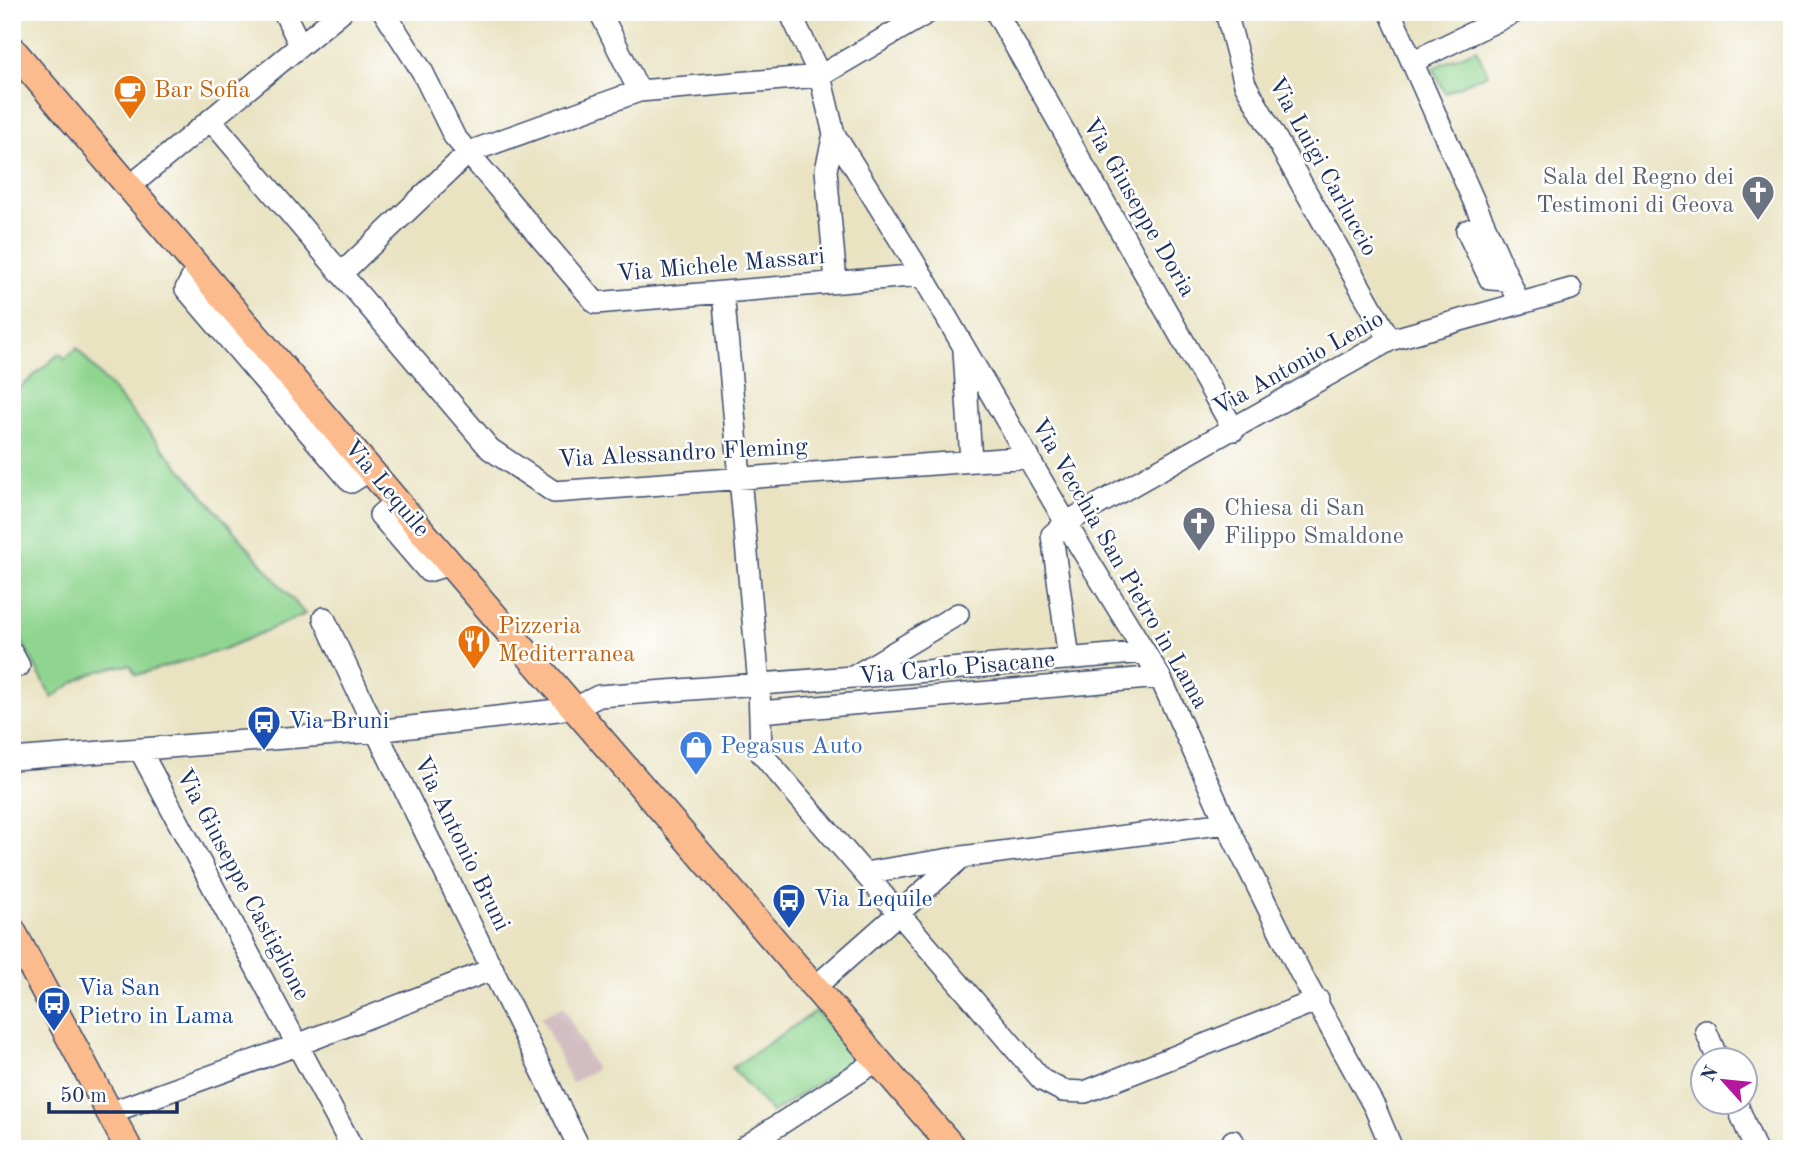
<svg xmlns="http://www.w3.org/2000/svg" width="1804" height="1161" font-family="'Old Standard TT',serif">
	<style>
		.industrial { fill: #d2bec2 }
		.green { fill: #8fd58f; stroke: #558276; stroke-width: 2 }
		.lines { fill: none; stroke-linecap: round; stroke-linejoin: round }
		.minor-casing { stroke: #3a4a6d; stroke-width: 24 }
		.major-casing { stroke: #3a4a6d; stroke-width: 29 }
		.minor { stroke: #fff; stroke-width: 21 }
		.major { stroke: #fbbb8c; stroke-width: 26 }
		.labels { text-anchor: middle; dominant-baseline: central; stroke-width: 5; stroke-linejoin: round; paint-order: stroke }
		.food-label { font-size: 24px; fill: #c56008; stroke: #fff; text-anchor: start }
		.street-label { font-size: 24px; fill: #1b2f5e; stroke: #fff }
		.worship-label { font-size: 24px; fill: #5b616d; stroke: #fff; text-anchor: end }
		.transit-label { font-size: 24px; fill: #164399; stroke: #fff; text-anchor: start }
		.shop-label { font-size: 24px; fill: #366cbe; stroke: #fff; text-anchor: start }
	</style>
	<rect width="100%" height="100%" fill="#fff"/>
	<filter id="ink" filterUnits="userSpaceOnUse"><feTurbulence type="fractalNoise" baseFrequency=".0143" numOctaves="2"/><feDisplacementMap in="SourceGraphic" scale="14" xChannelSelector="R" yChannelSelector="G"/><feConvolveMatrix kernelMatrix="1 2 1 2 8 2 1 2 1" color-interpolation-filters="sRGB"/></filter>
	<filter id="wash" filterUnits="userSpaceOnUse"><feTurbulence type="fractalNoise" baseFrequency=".00686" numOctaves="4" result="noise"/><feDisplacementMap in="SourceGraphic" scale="28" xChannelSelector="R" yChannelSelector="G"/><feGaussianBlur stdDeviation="1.57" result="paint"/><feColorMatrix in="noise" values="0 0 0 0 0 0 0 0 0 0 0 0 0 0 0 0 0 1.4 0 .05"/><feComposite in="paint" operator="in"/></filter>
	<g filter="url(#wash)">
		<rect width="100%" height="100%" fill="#e9e3c2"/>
		<path class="industrial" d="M563 1006 596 1070 572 1083 541 1017Z"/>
		<path class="green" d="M1476 49 1488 74 1445 93 1433 68Z
			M77 348 305 614 222 650 136 675 130 665C100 667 76 679 52 698L12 622V395L60 353 65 359Z
			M816 1011 856 1058 772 1113 732 1068Z"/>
	</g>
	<g filter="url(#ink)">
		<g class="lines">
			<defs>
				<path id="minor" d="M284 12 300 45
					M384 12 422 71 454 136 596 303 922 275
					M600 12 639 91
					M790 12 820 76 834 134 922 275 1076 540 1160 677 1226 823 1301 974 1375 1108 1392 1149
					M996 12 1234 430
					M1226 12 1245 84 1390 340
					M1390 12 1519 303
					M1412 62 1515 12
					M211 120 490 449 554 492 1029 457
					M834 134 826 170 836 282
					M129 187 341 12
					M1484 224 1467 231 1490 279 1508 280
					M198 267 186 289 351 482 370 470
					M341 274 469 152 639 91 820 76 929 12
					M723 292 759 685 761 753 1042 1080 1063 1091 1085 1092 1318 1000
					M964 351 971 461
					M396 501 380 515 428 571 450 564
					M324 618 376 731 580 1149
					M12 653 19 666
					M1069 659 1052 535 1067 522 1390 340 1571 289
					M858 677 1145 652
					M760 712 1160 677
					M140 750 353 1149
					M12 759 376 731 575 708 599 696 853 677 958 614
					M864 873 962 857
					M815 987 962 857 1226 823
					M1706 1031 1718 1060
					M1736 1102 1755 1149
					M109 1113 297 1045 493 969
					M1233 1141 1237 1149
					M742 1149 878 1060"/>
				<path id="major" d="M12 49 450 564 954 1149
					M12 930 129 1149"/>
			</defs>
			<use href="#minor" class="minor-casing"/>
			<use href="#major" class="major-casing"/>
			<use href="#minor" class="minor"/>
			<use href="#major" class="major"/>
		</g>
	</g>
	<defs>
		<symbol id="cafe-pin" viewBox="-11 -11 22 30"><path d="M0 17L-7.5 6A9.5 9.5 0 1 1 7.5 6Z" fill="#e8710a" stroke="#fff"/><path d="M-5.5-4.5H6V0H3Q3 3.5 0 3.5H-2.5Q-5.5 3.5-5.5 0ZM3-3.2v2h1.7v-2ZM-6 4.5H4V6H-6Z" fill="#fff"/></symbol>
		<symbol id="church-pin" viewBox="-11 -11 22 30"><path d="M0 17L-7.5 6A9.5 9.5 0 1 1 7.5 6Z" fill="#6b7280" stroke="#fff"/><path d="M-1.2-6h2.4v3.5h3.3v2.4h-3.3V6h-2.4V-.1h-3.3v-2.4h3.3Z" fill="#fff"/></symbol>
		<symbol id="restaurant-pin" viewBox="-11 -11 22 30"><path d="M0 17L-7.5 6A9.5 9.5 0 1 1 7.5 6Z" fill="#e8710a" stroke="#fff"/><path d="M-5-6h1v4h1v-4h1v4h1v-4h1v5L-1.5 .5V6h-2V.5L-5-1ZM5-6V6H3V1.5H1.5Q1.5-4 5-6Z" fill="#fff"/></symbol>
		<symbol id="bus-pin" viewBox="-11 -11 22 30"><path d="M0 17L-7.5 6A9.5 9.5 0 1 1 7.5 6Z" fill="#1a4fb4" stroke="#fff"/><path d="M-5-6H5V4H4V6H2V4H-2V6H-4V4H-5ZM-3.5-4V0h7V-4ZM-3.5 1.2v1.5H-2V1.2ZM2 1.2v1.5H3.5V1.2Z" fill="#fff"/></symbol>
		<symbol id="shop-pin" viewBox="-11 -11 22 30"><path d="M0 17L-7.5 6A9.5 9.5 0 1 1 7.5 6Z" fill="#3f7fe0" stroke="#fff"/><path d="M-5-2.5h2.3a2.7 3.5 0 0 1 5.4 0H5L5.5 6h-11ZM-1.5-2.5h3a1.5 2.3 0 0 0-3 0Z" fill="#fff"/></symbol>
	</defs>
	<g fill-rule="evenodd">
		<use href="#cafe-pin" x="111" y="72" width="38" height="52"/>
		<use href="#church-pin" x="1739" y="173" width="38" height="52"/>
		<use href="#church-pin" x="1180" y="504" width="38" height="52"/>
		<use href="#restaurant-pin" x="455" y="622" width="38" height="52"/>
		<use href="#bus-pin" x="245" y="703" width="38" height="52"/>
		<use href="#shop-pin" x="677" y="728" width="38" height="52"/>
		<use href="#bus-pin" x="770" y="881" width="38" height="52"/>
		<use href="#bus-pin" x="35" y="984" width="38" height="52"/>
	</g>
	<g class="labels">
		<g class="food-label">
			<text x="154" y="91">Bar Sofia</text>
			<text x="498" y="627">Pizzeria<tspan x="498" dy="28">Mediterranea</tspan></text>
		</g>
		<g class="street-label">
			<text transform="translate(1322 167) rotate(61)">Via Luigi Carluccio</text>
			<text transform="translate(1138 208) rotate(60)">Via Giuseppe Doria</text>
			<text transform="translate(721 266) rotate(-5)">Via Michele Massari</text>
			<text transform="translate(1299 364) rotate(-29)">Via Antonio Lenio</text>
			<text transform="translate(683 454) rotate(-3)">Via Alessandro Fleming</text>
			<text transform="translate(386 489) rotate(50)">Via Lequile</text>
			<text transform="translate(1119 564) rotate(60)">Via Vecchia San Pietro in Lama</text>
			<text transform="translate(957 669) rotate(-5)">Via Carlo Pisacane</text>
			<text transform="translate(461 844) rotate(64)">Via Antonio Bruni</text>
			<text transform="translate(242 885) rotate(62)">Via Giuseppe Castiglione</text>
		</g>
		<g class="worship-label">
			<text x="1734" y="178">Sala del Regno dei<tspan x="1734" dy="28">Testimoni di Geova</tspan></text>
			<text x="1224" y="509" text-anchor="start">Chiesa di San<tspan x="1224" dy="28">Filippo Smaldone</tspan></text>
		</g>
		<g class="transit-label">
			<text x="288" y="722">Via Bruni</text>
			<text x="814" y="900">Via Lequile</text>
			<text x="78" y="989">Via San<tspan x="78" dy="28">Pietro in Lama</tspan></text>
		</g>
		<g class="shop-label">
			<text x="720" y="747">Pegasus Auto</text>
		</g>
	</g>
	<rect width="1804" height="1161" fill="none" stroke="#fff" stroke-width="42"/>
	<g transform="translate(1724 1081) rotate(297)"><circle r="33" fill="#ffffff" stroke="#a4acbf" stroke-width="2"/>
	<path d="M0-5L12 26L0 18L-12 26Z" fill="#b5179e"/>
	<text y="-10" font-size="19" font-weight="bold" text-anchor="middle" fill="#1b2f5e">N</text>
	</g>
	<path d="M49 1102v10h128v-10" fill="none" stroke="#1b2f5e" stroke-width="3.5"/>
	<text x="60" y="1102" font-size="21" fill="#1b2f5e" stroke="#ffffff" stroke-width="5" paint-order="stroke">50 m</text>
</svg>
